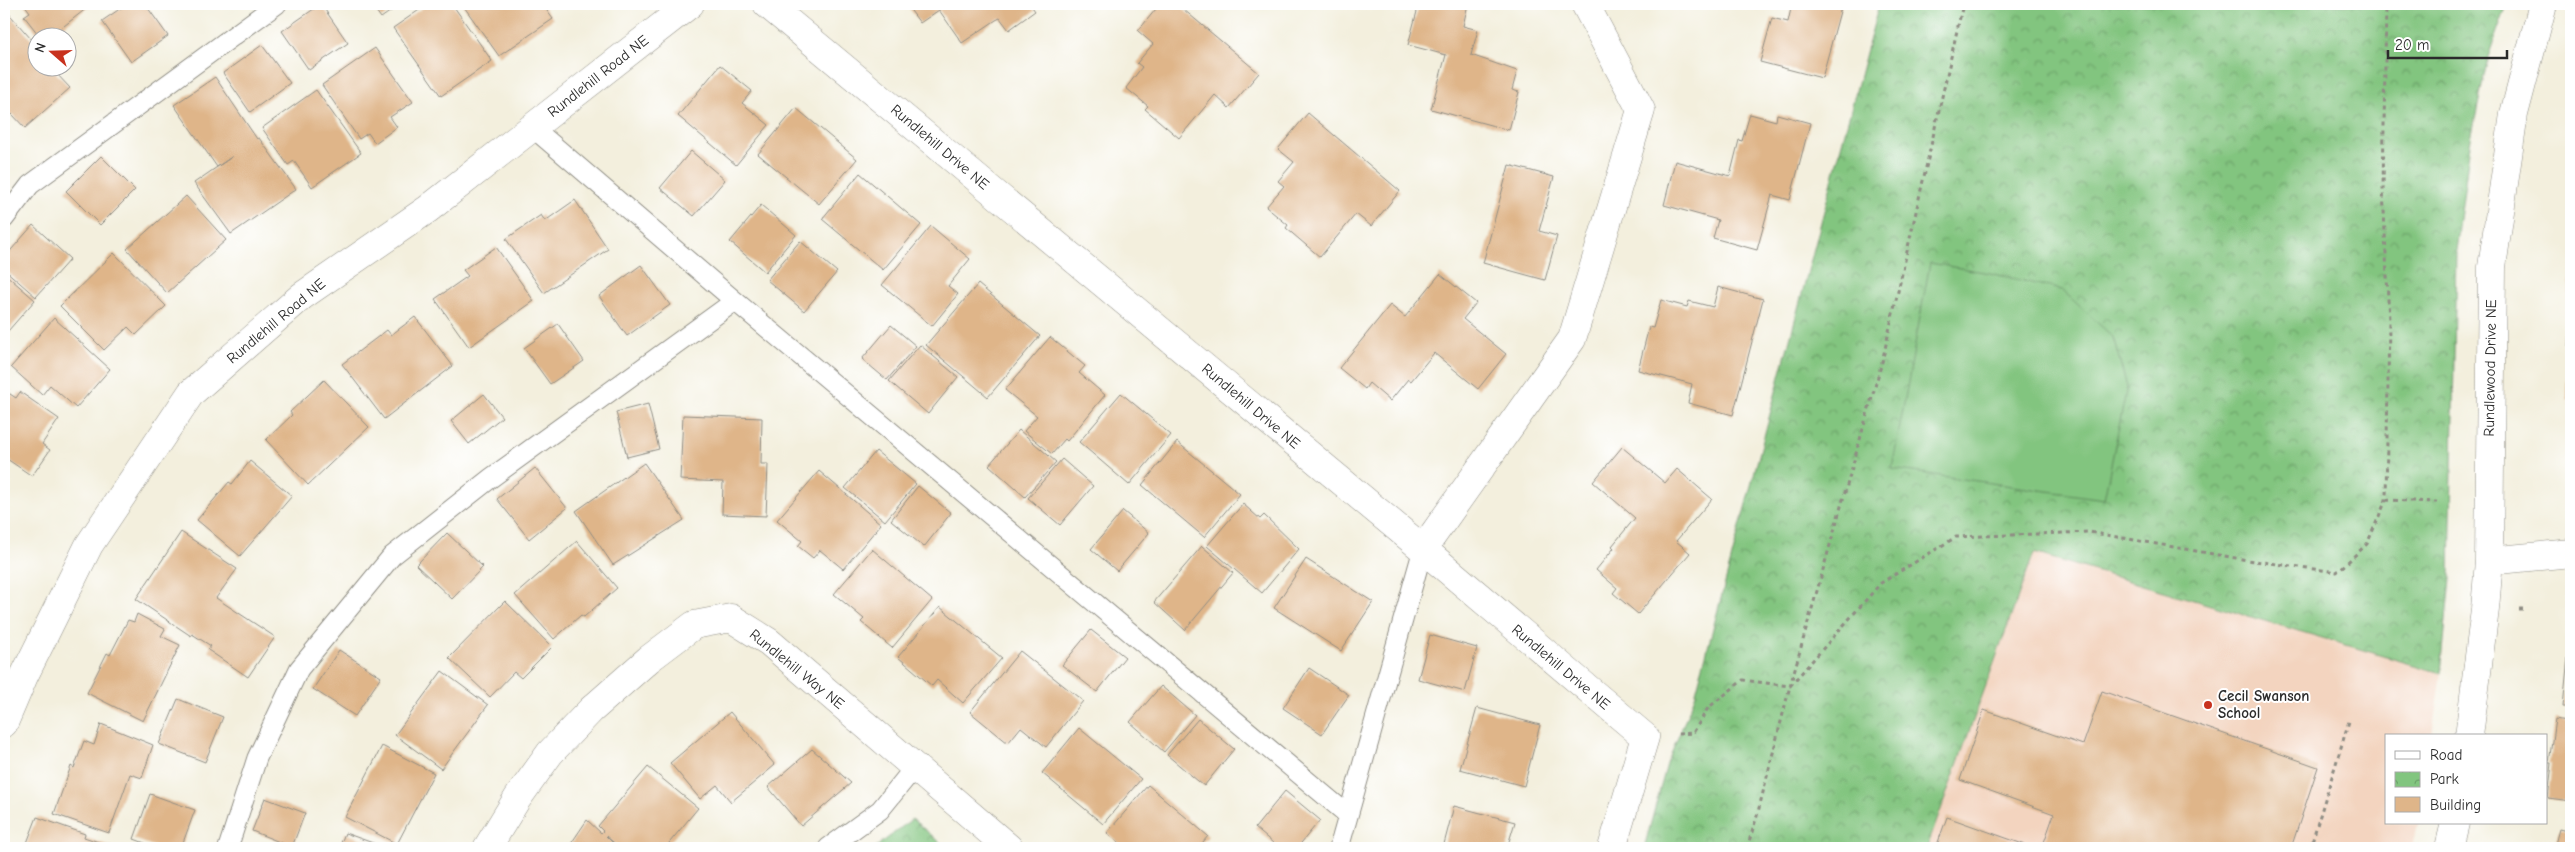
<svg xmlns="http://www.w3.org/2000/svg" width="2575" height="852" font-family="'Comic Neue',sans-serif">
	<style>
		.built { fill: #f3d4bf }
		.park { fill: url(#park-crowns); stroke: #567855 }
		.pitch { fill: #82c57f; stroke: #567855 }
		.building { fill: #dfb589 }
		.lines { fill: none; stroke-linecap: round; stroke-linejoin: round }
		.lane-casing { stroke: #8f8d84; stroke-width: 21 }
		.street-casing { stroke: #8f8d84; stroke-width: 29 }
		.path { stroke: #8f8d84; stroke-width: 3; stroke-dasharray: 4 4; stroke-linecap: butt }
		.lane { stroke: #fff; stroke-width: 19 }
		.street { stroke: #fff; stroke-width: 28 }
		.poi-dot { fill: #c8321e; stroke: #fff; stroke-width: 2 }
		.labels { text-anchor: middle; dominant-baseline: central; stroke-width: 4; stroke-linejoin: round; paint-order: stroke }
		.street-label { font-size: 15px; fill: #2b2b2b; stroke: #fff }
		.poi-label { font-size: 15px; font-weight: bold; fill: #2b2b2b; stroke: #fff; text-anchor: start }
	</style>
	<defs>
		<pattern id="park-crowns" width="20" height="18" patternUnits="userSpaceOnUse" patternTransform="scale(1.25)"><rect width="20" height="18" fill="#82c57f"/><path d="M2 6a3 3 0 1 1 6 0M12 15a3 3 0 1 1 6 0" fill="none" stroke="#6ba068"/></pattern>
	</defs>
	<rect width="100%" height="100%" fill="#fff"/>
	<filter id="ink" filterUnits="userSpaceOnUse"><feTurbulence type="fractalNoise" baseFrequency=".02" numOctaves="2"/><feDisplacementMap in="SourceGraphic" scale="10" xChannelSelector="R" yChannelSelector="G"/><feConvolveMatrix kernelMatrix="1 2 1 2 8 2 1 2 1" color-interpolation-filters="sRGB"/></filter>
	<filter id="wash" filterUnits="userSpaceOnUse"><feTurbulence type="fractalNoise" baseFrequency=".0096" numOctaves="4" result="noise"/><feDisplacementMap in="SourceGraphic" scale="20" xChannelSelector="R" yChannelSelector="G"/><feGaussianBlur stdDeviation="1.12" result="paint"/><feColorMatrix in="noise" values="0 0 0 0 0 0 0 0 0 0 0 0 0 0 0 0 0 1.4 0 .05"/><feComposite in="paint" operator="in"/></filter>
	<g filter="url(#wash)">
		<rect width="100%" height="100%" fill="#f3efdd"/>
		<path class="built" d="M2034 553 2441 673 2432 736H2386V823H2418L2413 848H1927Z"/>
		<path class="park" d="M1879 4H2507L2488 57 2470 144 2456 251 2450 578 2441 673 2034 553 1927 848H1644L1667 764 1695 696Z
			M912 819 947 848H875Z"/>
		<path class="pitch" d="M1930 263 1990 273 2062 290 2113 337 2127 387 2104 499 1892 469Z"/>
		<g id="blocks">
			<path class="building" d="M24 4H92L50 37 44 29 38 34 24 16 30 12Z
				M127 4H145L168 36 131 62 102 21Z
				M321 4 348 43 309 70 282 31Z
				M371 4H401L381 18Z
				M428 4H452L492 61 441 96 393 28Z
				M462 4H542L553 19 499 56Z
				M906 4H1030L1035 11 1009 30 1000 18 996 20 962 43 939 10 920 23Z
				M1160 4H1177L1259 73 1229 108 1215 95 1179 138 1145 109 1148 106 1126 88 1142 67 1137 63 1153 44 1138 31Z
				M1419 4H1468L1463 26 1478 30 1471 55 1517 71 1512 90 1519 92 1509 130 1431 109 1446 55 1408 45Z
				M1792 4H1842L1822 78 1760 62 1772 18 1788 22Z
				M4 8 38 47V68H56L58 70 56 73 70 88 25 128 12 114 4 121Z
				M262 45 290 83 250 112 223 73Z
				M375 48 413 102 390 117 397 127 375 143 368 133 359 139 322 85Z
				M720 65 752 91 742 103 769 125 736 165 678 116Z
				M215 77 257 139 259 138 296 189 231 234 194 183 233 156 217 167 174 105Z
				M316 90 361 153 312 187 294 161 288 165 262 128Z
				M796 108 857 159 819 204 758 154Z
				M1308 113 1400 191 1371 226 1356 214 1320 257 1286 228 1288 225 1266 207 1284 186 1278 181 1294 162 1278 149Z
				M1750 114 1776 121 1777 114 1810 123 1790 200 1772 195 1757 250 1713 238 1718 220 1664 205 1675 161 1730 176 1739 140 1742 141Z
				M691 151 725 180 694 216 660 188Z
				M101 156 135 190 100 225 66 191Z
				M1509 165 1554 177 1539 231 1557 236 1545 280 1483 263Z
				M860 173 921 225 883 270 822 219Z
				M186 196 226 240 167 293 127 249Z
				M575 200 608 249 544 293 506 239 541 215 545 221Z
				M761 205 796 235 765 272 730 242Z
				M33 225 70 259 36 297 4 269V258Z
				M931 226 970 259 948 286 958 294 932 326 882 285Z
				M800 241 837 272 804 311 767 280Z
				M496 247 534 301 469 347 435 299 468 276 463 270Z
				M114 253 166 306 136 335 128 327 104 350 60 306Z
				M641 265 670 305 627 336 599 296Z
				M4 273 35 300 8 331 4 327Z
				M1440 274 1476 303 1463 319 1506 354 1478 389 1434 353 1411 381 1408 379 1390 401 1369 383 1365 389 1339 368 1390 305 1405 317Z
				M2570 280H2571V308L2568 307Z
				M978 284 1040 336 988 397 926 345Z
				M1718 287 1763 299 1733 415 1688 403 1692 384 1638 370 1649 327 1653 328 1661 300 1687 307 1689 301 1713 307Z
				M415 317 453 366 384 419 342 364 387 330 391 335Z
				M54 318 110 369 76 408 50 385 42 395 11 367Z
				M2570 322H2571V400H2567Z
				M558 324 584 361 550 384 524 348Z
				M891 325 916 346 887 380 862 359Z
				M1050 337 1085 366 1079 373 1105 395 1067 441 1065 439 1052 454 1024 431 1037 416 1005 390Z
				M920 345 958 377 928 414 889 381Z
				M324 380 369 427 308 485 266 440 292 415 290 412Z
				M4 390 16 398 20 392 59 419 42 444 50 450 32 476 4 457Z
				M1121 393 1171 435 1129 485 1079 442Z
				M484 394 502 417 469 444 451 421Z
				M648 404 659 449 627 457 616 412Z
				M683 415 762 418 761 464H768L766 516 722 514 723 482 680 480Z
				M1019 430 1056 462 1025 497 989 465Z
				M2570 433H2571V480H2568Z
				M1177 442 1240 494 1204 537 1142 485Z
				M1622 447 1665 483 1677 469 1712 499 1676 541 1690 553 1638 614 1613 593 1617 588 1596 570 1614 548 1612 546 1635 518 1593 482Z
				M876 451 916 484 885 521 845 488Z
				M1062 459 1093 486 1060 525 1028 498Z
				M250 461 292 496 240 556 197 520 229 482 232 484Z
				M644 463 684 520 613 565 576 511Z
				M535 468 567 508 529 539 497 499Z
				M819 471 881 524 843 569 820 550 813 558 798 546 802 541 777 520Z
				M918 486 951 513 924 547 891 520Z
				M1243 504 1260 519 1264 515 1299 549 1262 593 1207 546Z
				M1123 511 1149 533 1117 571 1091 549Z
				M181 532 237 569 216 598 275 637 248 677 208 650 211 646 192 634 191 636 136 599Z
				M447 533 483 567 452 599 416 565Z
				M577 541 617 588 584 617 581 615 554 639 515 595Z
				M1202 546 1233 573 1185 630 1154 602Z
				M872 549 932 600 892 648 861 622 864 619 834 594Z
				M1306 559 1373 602 1341 651 1274 608Z
				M505 601 552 647 521 678 514 672 490 697 449 658Z
				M940 607 1002 658 963 703 937 680 932 686 898 657Z
				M137 614 165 629 161 636 180 645 143 721 87 693 107 653 110 655 128 620 134 622Z
				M1091 630 1125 657 1097 692 1062 665Z
				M1430 635 1477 648 1465 692 1418 679Z
				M2570 636H2571V707H2563Z
				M339 650 381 677 355 716 313 689Z
				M1020 651 1083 701 1046 747 1021 727 1008 743 970 712Z
				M1309 668 1349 695 1322 734 1283 708Z
				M442 671 488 705 441 769 395 735Z
				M1161 686 1195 715 1164 752 1130 722Z
				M2102 691 2318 767 2291 848H2042L2054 814 1960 780 1984 710 2083 745Z
				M178 699 223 717 205 762 159 744Z
				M1477 708 1540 725 1524 786 1460 769Z
				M730 712 775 765 731 802 717 785 700 799 670 763Z
				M1198 719 1234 749 1204 786 1167 755Z
				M2555 719 2571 722V801L2548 798 2552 763H2549Z
				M101 724 153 745 142 778 130 774 109 833 54 814 71 766 74 768 84 741 94 745Z
				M1079 728 1141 779 1103 824 1042 773Z
				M382 746 434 773 397 844 345 817Z
				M812 749 851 783 801 826 768 787Z
				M648 767 698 808 665 848H620L606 836 618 848H568L587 820 601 833 603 831 598 826Z
				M1148 785 1208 836 1198 848H1125L1107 833Z
				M1285 791 1320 820 1297 848H1279L1255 828Z
				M150 794 195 810 181 848H158L134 839Z
				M265 798 305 813 292 847 252 831Z
				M1454 806 1515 822 1507 848H1443Z
				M37 817 85 834 84 837 116 848H25Z
				M1947 817 2034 848H1936Z
				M2559 829 2571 832V848H2554Z
				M345 833 387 848H339Z"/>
		</g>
	</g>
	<g filter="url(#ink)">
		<use href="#blocks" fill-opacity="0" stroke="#8f8d84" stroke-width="1"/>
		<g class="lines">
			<defs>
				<path id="lane" d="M532 127 735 301 1348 815
					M4 219 30 185 277 4
					M228 848 257 758 299 669 392 556 491 478 735 301
					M828 848 880 810 914 768
					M1339 848 1423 549"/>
				<path id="street" d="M767 4 1423 549 1645 737 1612 848
					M1423 549 1572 339 1641 110 1585 4
					M2489 561 2571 553
					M4 723 24 676 89 545 191 393 302 296 428 209 690 4
					M2469 736 2485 609 2489 561 2492 267 2514 114 2543 4
					M487 848 517 799 550 753 591 710 649 659 694 625 731 618 769 642 1009 848
					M2449 848 2455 823"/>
			</defs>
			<use href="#lane" class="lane-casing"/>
			<use href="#street" class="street-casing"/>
			<path class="path" d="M2386 500 2437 502
				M2519 609H2527
				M1678 734 1693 733 1708 708 1743 680 1790 686 1882 362 1963 4
				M1747 848 1757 816 1790 686 1881 583 1956 537 2089 532 2247 560 2337 572 2367 544 2386 500 2389 321 2383 188 2386 4
				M2310 848 2350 718"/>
			<use href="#lane" class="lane"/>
			<use href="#street" class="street"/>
		</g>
	</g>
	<circle class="poi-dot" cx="2208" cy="705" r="5"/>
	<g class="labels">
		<g class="street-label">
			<text transform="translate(598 76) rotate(-38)">Rundlehill Road NE</text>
			<text transform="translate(940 147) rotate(40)">Rundlehill Drive NE</text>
			<text transform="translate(276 321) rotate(-40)">Rundlehill Road NE</text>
			<text transform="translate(2490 368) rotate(-89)">Rundlewood Drive NE</text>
			<text transform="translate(1251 406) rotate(40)">Rundlehill Drive NE</text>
			<text transform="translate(1561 667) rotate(40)">Rundlehill Drive NE</text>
			<text transform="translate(797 669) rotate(39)">Rundlehill Way NE</text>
		</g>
		<g class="poi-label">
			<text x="2218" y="696">Cecil Swanson<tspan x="2218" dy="17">School</tspan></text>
		</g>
	</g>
	<rect width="2575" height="852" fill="none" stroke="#fff" stroke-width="20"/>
	<rect x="2385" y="734" width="162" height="90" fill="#ffffff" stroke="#aaaaaa"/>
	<rect x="2395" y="751" width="25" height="8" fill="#ffffff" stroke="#aaaaaa"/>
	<text x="2430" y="760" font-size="15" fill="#2b2b2b">Road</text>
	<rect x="2395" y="772" width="25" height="15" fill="url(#park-crowns)" stroke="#aaaaaa"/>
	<text x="2430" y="784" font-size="15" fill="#2b2b2b">Park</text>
	<rect x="2395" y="797" width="25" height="15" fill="#dfb589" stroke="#aaaaaa"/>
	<text x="2430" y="810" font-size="15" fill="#2b2b2b">Building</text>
	<g transform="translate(52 52) rotate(290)"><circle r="24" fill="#ffffff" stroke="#aaaaaa"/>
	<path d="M0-4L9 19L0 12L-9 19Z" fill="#c8321e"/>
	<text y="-8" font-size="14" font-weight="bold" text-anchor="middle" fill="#2b2b2b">N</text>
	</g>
	<path d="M2388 50v8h119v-8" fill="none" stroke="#2b2b2b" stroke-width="2.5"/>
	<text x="2395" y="50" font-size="15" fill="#2b2b2b" stroke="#ffffff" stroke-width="4" paint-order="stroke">20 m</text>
</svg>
